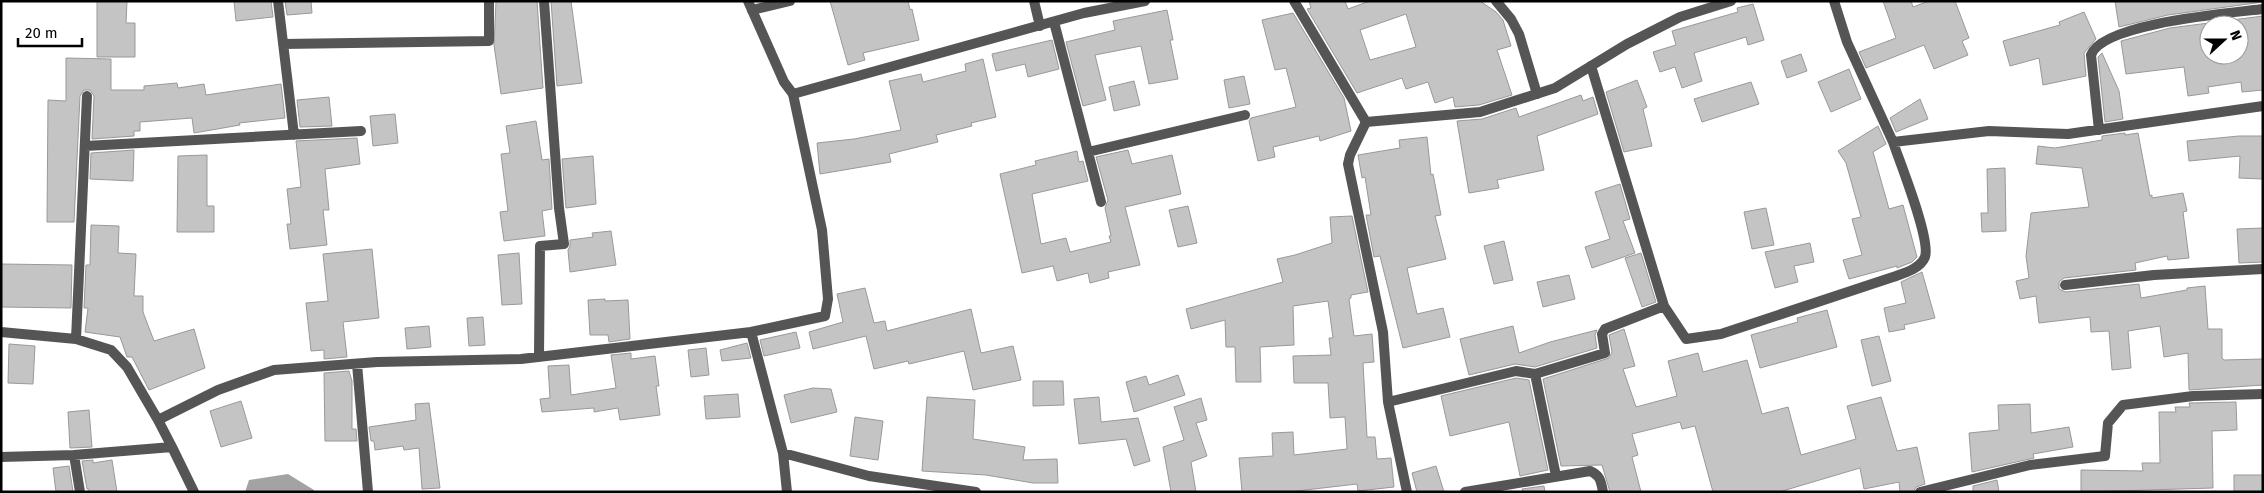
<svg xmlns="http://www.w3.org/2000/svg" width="2264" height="493" font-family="'Fira Sans',sans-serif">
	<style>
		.water { fill: #a3a3a3 }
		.building { fill: #c4c4c4; stroke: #999; fill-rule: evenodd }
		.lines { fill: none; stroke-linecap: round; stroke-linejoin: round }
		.minor { stroke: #555; stroke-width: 10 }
		.tertiary { stroke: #555; stroke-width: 10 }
	</style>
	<rect width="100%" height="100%" fill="#fff"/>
	<path class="water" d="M288 474 314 490V492H245L249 480Z"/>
	<path class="building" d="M97 1H127L126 23H135V57H97Z
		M234 1H271L273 17 236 21Z
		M285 1H311L312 13 287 15Z
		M496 1H537L543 88 501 94 494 45Z
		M551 1H571L582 83 557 86Z
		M830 1H908L910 10 912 9 919 40 863 53 865 60 848 65Z
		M1309 1H1345L1348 9 1370 1H1480L1496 12 1503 20 1511 46 1497 50 1512 95 1479 105 1455 107 1453 97 1435 103 1428 82 1406 89 1402 78 1357 93 1307 9 1311 8ZM1406 14 1416 47 1370 60 1360 30Z
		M1883 1H1911L1913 7 1929 1H1955L1969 38 1962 41 1968 55 1934 69 1924 45 1866 68 1859 52 1896 38Z
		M2115 1H2263V2L2168 15 2119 27Z
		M1753 4 1764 40 1748 45 1746 37 1694 53 1702 81 1682 88 1675 67 1660 72 1653 52 1676 45 1672 31 1738 12 1737 8Z
		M1167 10 1173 40H1170L1178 79 1149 84 1141 46 1095 55 1106 100 1083 106 1066 42 1115 30 1113 21Z
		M2084 12 2096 39 2084 53 2086 76 2043 85 2039 58 2010 66 2003 41 2060 25 2059 22Z
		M1293 13 1344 98 1351 131 1320 141 1319 136 1273 147 1275 157 1258 161 1249 121 1251 118 1296 107 1286 68 1275 70 1262 20Z
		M2263 16V90L2242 92 2241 82 2208 87 2209 93 2188 96 2184 67 2126 74 2121 41 2170 28ZM2209 25H2239V55H2209Z
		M1052 40 1059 69 1028 77 1025 64 996 71 992 54Z
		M2102 53 2119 91 2123 119 2105 122 2098 57Z
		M1801 54 1807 71 1787 78 1781 61Z
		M66 58 111 59V90H144V86L177 83 178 88 204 84 206 95 281 84 285 118 239 123 240 125 194 133 192 118 140 122V131H134V136L92 139 94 96 90 90H84L80 96 74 222H47L48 100 66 101Z
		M983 59 996 117 971 123 972 126 936 135 938 142 889 154 891 162 820 174 817 143 854 139 901 130 889 81 921 74 923 82 966 71 965 64Z
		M1849 69 1861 99 1831 112 1818 82Z
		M1244 76 1250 104 1229 108 1224 80Z
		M1637 80 1647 107 1643 109 1652 146 1624 152 1606 92Z
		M1134 81 1140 105 1114 111 1109 87Z
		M1751 82 1759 104 1702 122 1694 99Z
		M1581 95 1583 101 1593 97 1598 114 1537 136 1544 170 1497 180 1499 188 1469 193 1457 121 1482 119 1516 108 1519 117Z
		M329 97 332 126 300 127 297 100Z
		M1920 99 1928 119 1896 132 1890 118Z
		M395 114 398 143 373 146 370 116Z
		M536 121 542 160 549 159 552 209 542 211 545 236 504 241 500 212 508 211 501 154 510 153 506 126Z
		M1878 126 1886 144 1873 152 1889 209 1903 205 1917 257 1912 262 1897 268V266L1849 279 1843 260 1862 255 1852 219 1861 217 1846 163 1838 151Z
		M2125 133V135L2138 133 2150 196 2152 195V198L2183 193 2187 211 2183 212 2189 258 2168 260 2167 256 2135 263 2136 270 2064 278 2059 282V289L2066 292 2139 284 2141 298 2187 290V288L2205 286 2208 329H2222V358L2224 360 2263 359V385L2189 390 2188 353 2164 357 2160 326 2128 331 2131 368 2112 370 2109 331 2091 332 2090 317 2039 323 2036 296 2020 299 2016 281 2029 278 2026 256 2031 213 2089 207 2082 168 2036 164 2038 146 2055 148 2102 140V136Z
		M2239 136H2263V179L2239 178 2240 156 2189 161 2187 141Z
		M1427 137 1431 175 1433 174 1441 215 1435 216 1446 259 1407 268 1417 314 1443 308 1450 337 1403 348 1380 256 1374 257 1366 215H1371L1365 177 1362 178 1358 155 1400 148 1399 140Z
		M357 138 360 164 325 169 329 210H323L327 245 290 249 287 224H291L287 189 301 187 296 141Z
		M134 150 133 181 90 179 91 153Z
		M1128 150 1132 164 1172 155 1181 194 1125 207 1140 265 1108 272 1109 278 1090 283 1088 273 1057 281 1053 266 1022 273 1000 174 1036 165 1035 161 1077 151 1079 162 1083 161 1088 181 1032 194 1041 244 1066 238 1070 252 1111 242 1109 236H1111L1105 208 1108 200 1096 157Z
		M207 155V206H214V232H177L178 156Z
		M593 156 596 204 566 208 562 159Z
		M2005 168 2006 231 1982 232 1981 213H1988L1987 169Z
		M1620 184 1630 219 1623 221 1635 253 1592 268 1585 247 1610 239 1595 192Z
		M1188 206 1197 243 1178 247 1169 210Z
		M1766 208 1774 245 1752 249 1744 212Z
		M1352 216 1368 292 1351 295V298L1349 299 1354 336 1372 334 1374 362 1363 363 1367 437H1375L1377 459 1391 458 1394 487 1358 491 1357 484 1288 492H1242L1239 458 1273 456 1272 433 1293 432 1294 455 1347 449 1345 417 1330 418 1328 383H1294L1293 356 1331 355 1329 338H1333L1328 301 1293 306 1294 345 1260 347 1261 382H1236L1235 347H1226L1225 320 1191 329 1186 309 1283 282 1277 259 1295 255 1332 243 1330 217Z
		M91 225 119 226 118 253 136 254 134 296H143V312L154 341 194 329 205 368 149 390 132 357H127L120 337 85 332 88 308H84L86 265H90Z
		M2263 228V262L2239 263 2237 229Z
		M611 231 616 265 570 272 568 250 570 246V240L593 237 592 233Z
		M1504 241 1513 280 1494 284 1484 246Z
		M1810 243 1814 262 1794 266 1798 282 1775 288 1765 252Z
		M372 249 379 318 343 322 347 357 324 359V350L311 351 306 303 328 301 323 254Z
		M519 253 522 304 502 305 498 255Z
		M1641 253 1656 302 1642 307 1625 258Z
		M1 264 72 265 71 308 1 307Z
		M1922 272 1935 318 1904 325 1905 329 1889 332 1884 308 1906 303 1901 282Z
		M1569 275 1575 299 1543 307 1537 282Z
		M865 288 874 323 885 321 887 331 971 309 981 353 1013 346 1021 380 973 390 964 351 909 364 908 361 874 369 866 336 813 349 809 332 843 322 837 294Z
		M605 299V301L628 300 630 339 609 342 608 335H590L588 300Z
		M1827 310 1837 347 1760 368 1751 335 1798 322 1797 318Z
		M483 317 485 345 469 346 467 318Z
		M429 326 431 347 407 349 405 328Z
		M1513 326 1519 353 1550 342 1597 330 1595 335 1597 348 1535 367 1515 364 1469 375 1460 339Z
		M1624 329 1635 366 1623 369 1636 407 1677 396 1668 361 1698 353 1703 372 1747 360 1762 414 1788 407 1801 455 1856 439 1847 406 1881 397 1897 451 1917 447 1925 484 1916 487 1913 492H1900L1899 482 1864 489 1860 468 1779 492H1713L1695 426 1682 429 1680 422 1632 434 1638 455 1632 457 1641 492H1610L1602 465 1561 466 1543 379 1609 358 1612 352 1609 335Z
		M796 332 800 348 764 356 760 340Z
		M1879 336 1891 381 1872 386 1861 340Z
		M747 343 751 358 722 361 720 350Z
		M9 344 35 346 33 384 8 383Z
		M706 348 709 375 691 377 688 350Z
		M631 353V359L655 356 659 386H656L660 415 620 420 618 408 594 412V408L542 412 540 399 550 398 548 366 569 365 571 395 616 388 611 355Z
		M349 371 352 381V429H356L357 441H325L324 373Z
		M1178 375 1185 395 1134 412 1126 382 1146 376 1149 385Z
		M1516 378 1529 380 1548 470 1520 476 1509 422 1450 436 1441 396Z
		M1033 381H1063L1064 405 1033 406Z
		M813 388 831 389 837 412 791 423 784 395Z
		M738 394 740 417 706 419 704 396Z
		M927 397 975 400 973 439 1025 447 1023 460 1057 459 1058 483H1033L986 475 922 471Z
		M1099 397 1101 422 1138 418 1150 461 1134 466 1126 439 1079 444 1074 399Z
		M1201 398 1207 420 1196 423 1207 456 1191 462 1196 492H1171L1163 447 1184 440 1174 407Z
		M241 401 252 438 221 447 210 411Z
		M2236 402 2237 430 2212 431 2213 488 2081 492V470L2143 471 2142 463H2160L2159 412H2176L2175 407H2190L2189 403Z
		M429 403 440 488 422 489 419 448 404 450 403 446 375 450 374 441H371L369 427 416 420 415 404Z
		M2030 404 2031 433 2069 427 2073 447 2033 454 2034 458 1972 472 1969 433 1999 430 1998 405Z
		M89 410 92 447 70 448 68 412Z
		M855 417 883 421 878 460 850 456Z
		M93 460V463L112 460 117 492H89V489H87L82 461Z
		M69 466 73 491 56 492 53 468Z
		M1436 466 1444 492H1417L1412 473Z
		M2234 475H2263V492H2234Z
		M1997 480 1999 492H1973V486Z
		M1544 486 1545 492H1523L1522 489Z"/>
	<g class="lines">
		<path class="minor" d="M278 1 294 135
			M1034 1 1040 26
			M1496 1 1511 19 1519 34 1537 94
			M1834 1 1847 42 1893 142 1989 131 2068 134 2263 106
			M752 10 790 1
			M1054 22 1101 202
			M283 44 489 41V1
			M1591 66 1664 306 1686 339 1721 334 1893 277C1904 273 1920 269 1925 257 1931 239 1900 163 1893 142
			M1366 122 1350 155 1348 164 1383 332 1388 402
			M2099 130 2091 55C2102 23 2231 13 2263 9
			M85 146 361 131
			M1088 152 1245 115
			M2065 285 2154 275 2263 269
			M1 332 76 339 111 350 127 367 158 420
			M76 339 87 96
			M539 357 540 246 564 244 559 208 544 1
			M357 364 368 492
			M172 447 158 420 218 390 274 370 377 362 521 359 751 332
			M783 453 869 476 976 492
			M74 455 80 492
			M1 457 74 455 172 447 194 492
			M1556 476 1535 374 1605 353 1602 334 1605 329 1664 306
			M787 492 783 453 751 332 825 316 828 299 822 230 793 94
			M1407 492 1388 402 1516 371 1535 374
			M1465 492 1590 471C1600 475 1601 481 1603 492
			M1920 492 2030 465 2105 456 2108 423 2123 405 2193 396 2263 394"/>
		<path class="tertiary" d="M748 1 784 82 793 94 1084 13 1145 1
			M1294 1 1366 122 1480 112 1555 88 1627 44 1680 17 1731 1"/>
	</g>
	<rect width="2264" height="493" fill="none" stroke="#000000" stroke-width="5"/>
	<g transform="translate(2224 40) rotate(69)"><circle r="24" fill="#ffffff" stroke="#999999"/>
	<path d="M0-4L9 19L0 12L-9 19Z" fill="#000000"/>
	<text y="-8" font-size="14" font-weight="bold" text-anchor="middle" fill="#000000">N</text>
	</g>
	<path d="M18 38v8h64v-8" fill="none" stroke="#000000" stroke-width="2.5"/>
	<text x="25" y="38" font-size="15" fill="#000000" stroke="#ffffff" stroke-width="4" paint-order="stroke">20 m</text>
</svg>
